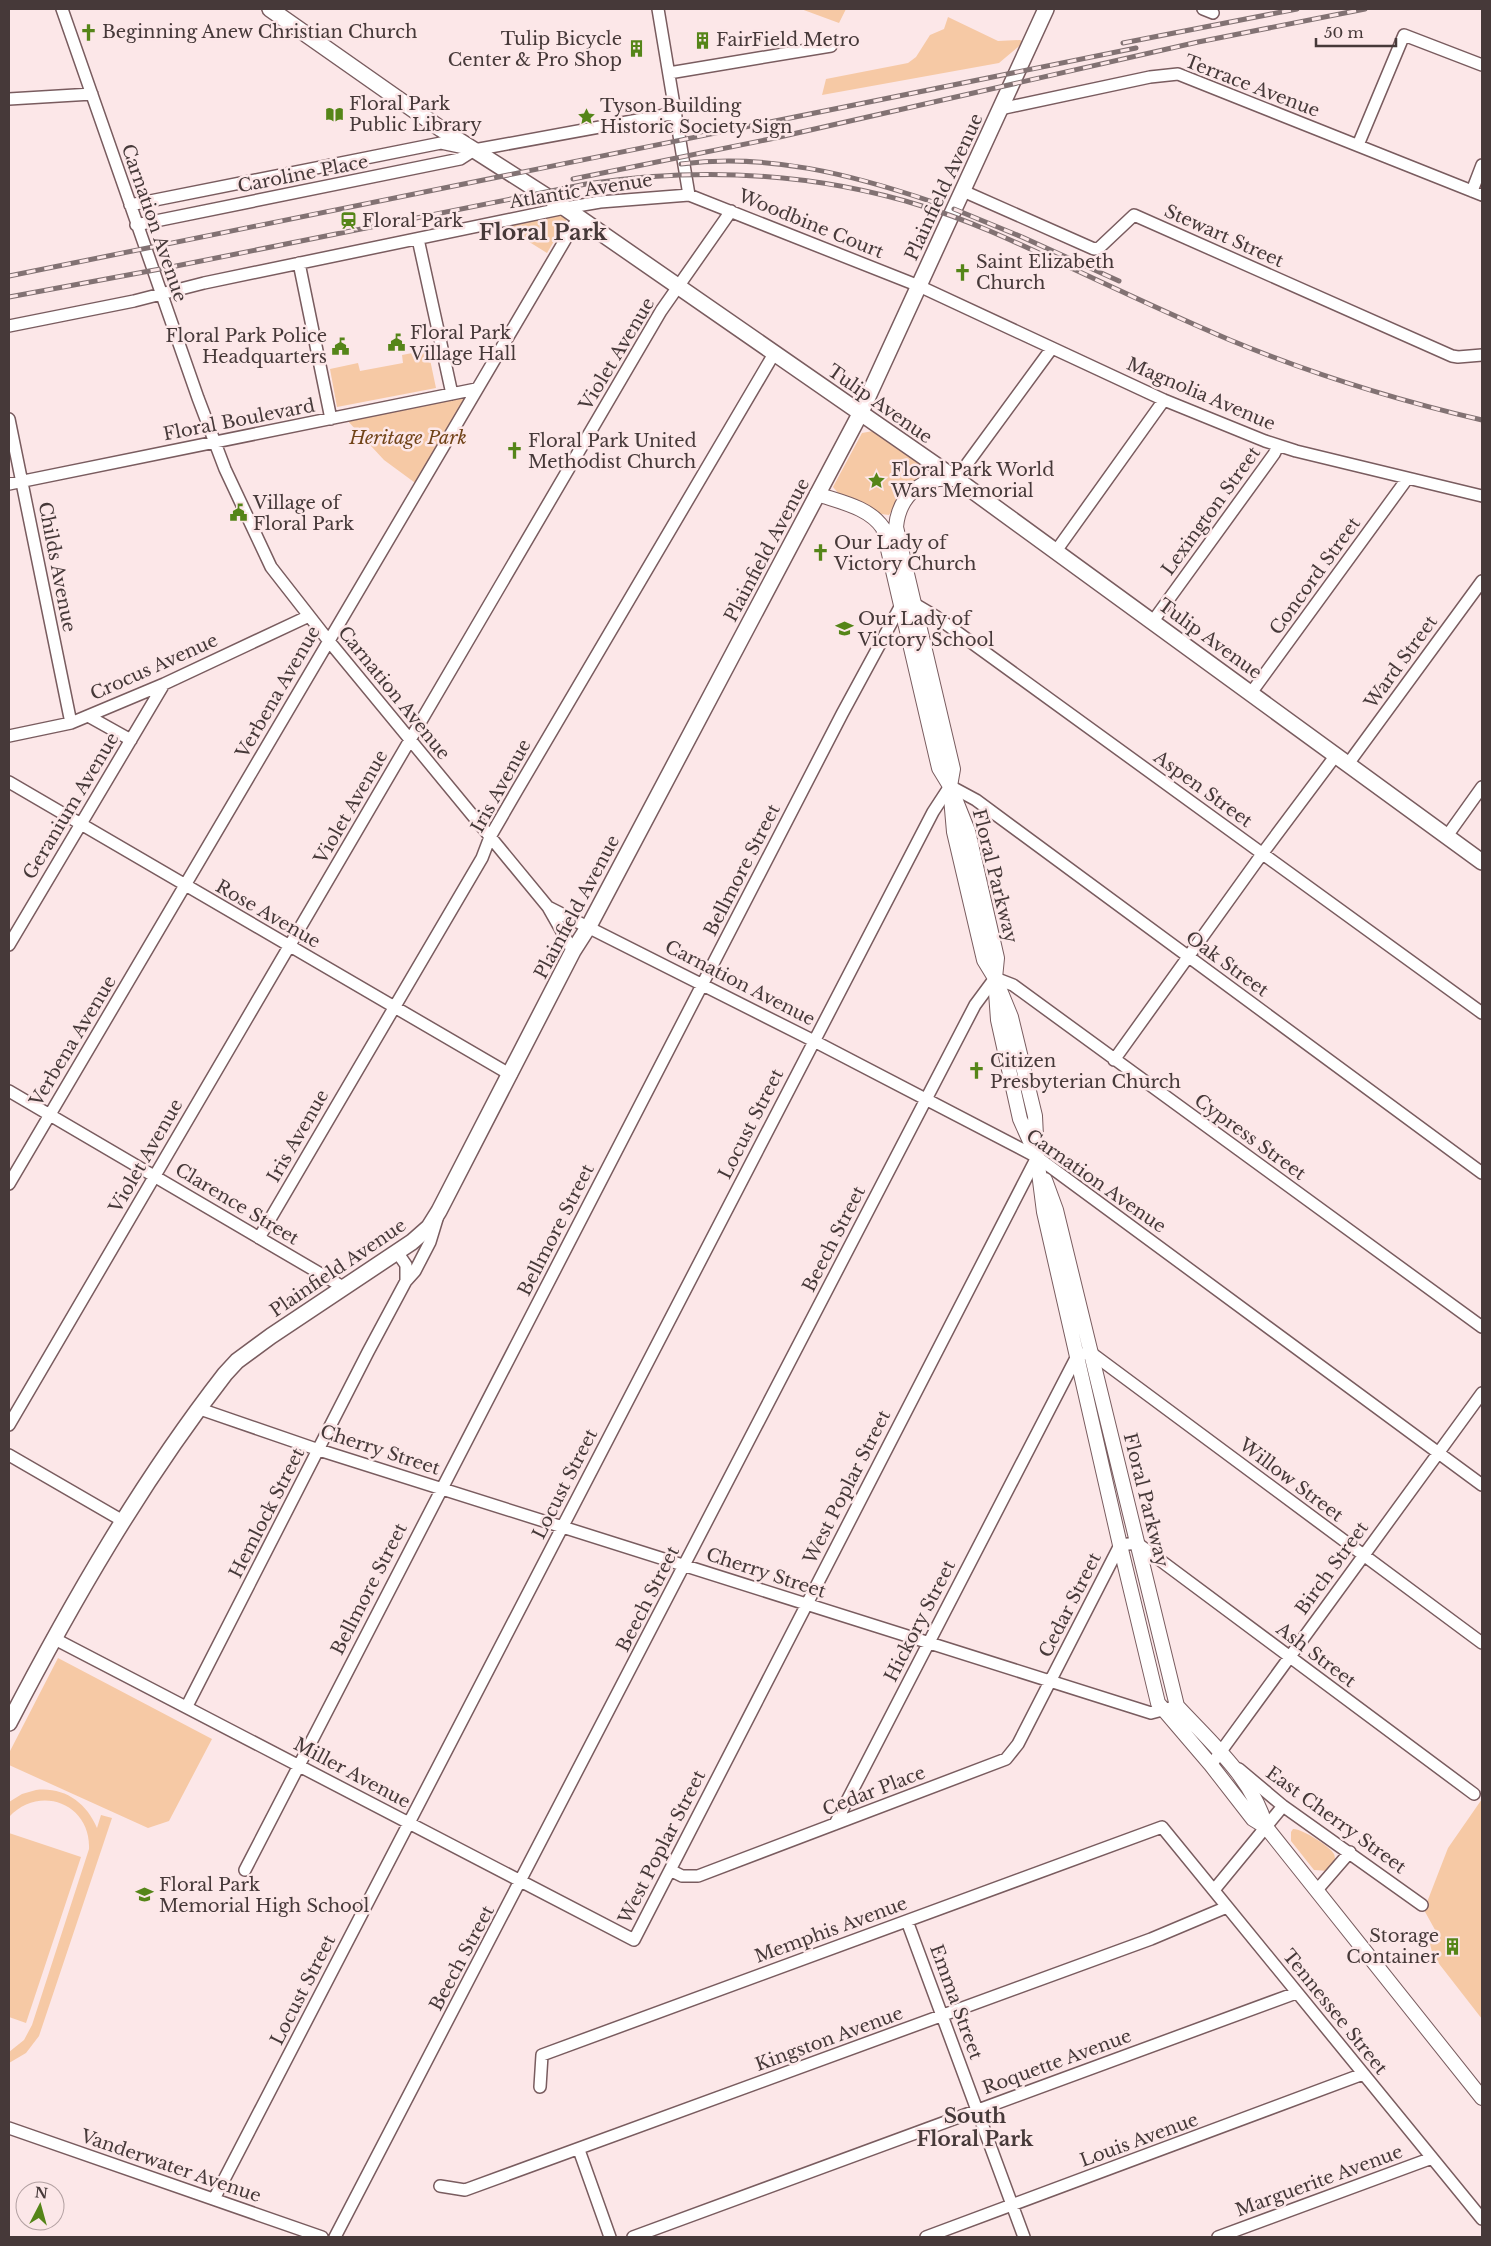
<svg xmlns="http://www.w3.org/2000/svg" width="1491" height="2246" font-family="'Libre Baskerville',serif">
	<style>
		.green { fill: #f6c9a5 }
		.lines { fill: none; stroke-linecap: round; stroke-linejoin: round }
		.minor-casing { stroke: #795c5f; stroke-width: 14 }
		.tertiary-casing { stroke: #795c5f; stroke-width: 16 }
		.secondary-casing { stroke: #795c5f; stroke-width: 18 }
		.minor { stroke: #fff; stroke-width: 11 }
		.tertiary { stroke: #fff; stroke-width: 14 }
		.secondary { stroke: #fff; stroke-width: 15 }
		.rail-casing { stroke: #827273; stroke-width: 5 }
		.rail { stroke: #fce7e8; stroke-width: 3; stroke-dasharray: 9; stroke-linecap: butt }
		.labels { text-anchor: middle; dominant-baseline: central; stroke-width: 5; stroke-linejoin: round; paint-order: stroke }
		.poi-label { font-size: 18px; fill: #463939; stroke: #fce7e8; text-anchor: start }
		.street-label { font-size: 18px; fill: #463939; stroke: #fce7e8 }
		.park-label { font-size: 18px; font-style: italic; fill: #714419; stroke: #fce7e8 }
		.quarter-label { font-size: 20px; font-weight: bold; fill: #463939; stroke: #fce7e8 }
		.district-label { font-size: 22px; font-weight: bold; fill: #463939; stroke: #fce7e8 }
	</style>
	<rect width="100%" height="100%" fill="#fce7e8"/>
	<path class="green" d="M801 9H846L839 23Z
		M948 17 998 41 1020 40 1024 42 999 63 822 95 826 79 908 63 916 57 930 35 944 29Z
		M556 213 567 219 547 253 505 227Z
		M428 350 436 388 337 407 330 369 358 363 360 371 403 363 402 355Z
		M473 392 418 485 384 460 345 418Z
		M873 431 924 467 926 474 903 493 889 515 881 514 861 502 839 494 833 487 862 433Z
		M58 1658 212 1739 169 1821 148 1828 9 1765V1753Z
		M36 1790C64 1787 86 1802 97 1828L101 1815 112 1818 39 2036 26 2053 9 2063V2052L24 2040 32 2025 89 1849C91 1803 39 1784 9 1817V1802L22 1794Z
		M1482 1799V2019L1433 1956 1429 1940 1431 1936 1439 1937 1424 1910 1448 1848Z
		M1293 1829C1301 1828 1331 1847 1334 1854 1335 1856 1335 1860 1335 1862L1328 1871 1314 1870 1291 1841V1832Z
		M9 1833 81 1857 26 2023 9 2017Z"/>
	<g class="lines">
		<defs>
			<path id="minor" d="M62 9 198 398 225 469 271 567 328 640 548 907 814 1041 1037 1157 1482 1485
				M658 9 689 195
				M1203 9 1213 13
				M669 73 831 46
				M9 99 92 94
				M1000 109 1150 77 1178 74 1482 195
				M1358 145 1404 35 1482 65
				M963 191 1094 249 1099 248 1134 215 1452 356 1458 357 1482 355
				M1472 191 1482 165
				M130 205 441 143 474 150 676 113
				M136 225 460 159 474 150
				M418 239 452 394
				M299 263 331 419
				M9 326 134 301 204 283 565 208 600 202 689 195 919 286 1164 400 1265 441 1296 451 1482 496
				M9 419 71 723
				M956 479 1052 348
				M9 484 476 389
				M1056 551 1164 400
				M1153 621 1274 454 1278 446
				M1251 693 1407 479
				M88 716 131 740
				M9 736 71 723 164 684 309 616
				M1348 764 1482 581
				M9 782 511 1075
				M1447 836 1482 787
				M548 907 573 951
				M9 945 164 684
				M1114 1060 1262 854 1336 755
				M9 1091 343 1287
				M9 1184 578 218
				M259 1238 482 858 490 837 516 792 775 352
				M397 1252 406 1265V1281
				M200 1409 319 1450 1151 1713 1170 1708
				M9 1425 661 311 731 211
				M9 1455 123 1521
				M53 1638 634 1940 1037 1157
				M187 1706 368 1352 406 1281 415 1271 430 1242 437 1219
				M1211 1765 1482 1393
				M1239 1769 1283 1806 1422 1905
				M835 1824 1077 1356 1090 1352 1482 1643
				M245 1870 842 714 900 607 913 603 935 616 1482 1013
				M670 1870 682 1876H698L1006 1759 1018 1744 1120 1545 1137 1543 1474 1794
				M1214 1890 1283 1806
				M1317 1890 1350 1852
				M907 1921 1024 2237
				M540 2087 542 2055 1162 1827 1482 2219
				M9 2128 322 2237
				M579 2150 610 2237
				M440 2186 465 2190 1151 1939 1227 1907
				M214 2199 933 812 950 786 976 800 1482 1173
				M335 2237 975 1005 995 978 1013 985 1482 1327
				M633 2237 1296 1993
				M926 2237 1363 2074
				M1218 2237 1432 2158"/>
			<path id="tertiary" d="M956 479C924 475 899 494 896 527L953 769 950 786 954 832 984 960 995 978 998 1020 1020 1119 1033 1148
				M817 494C840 502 869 507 883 528L939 768 950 786 968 831 997 958 995 978 1011 1017 1035 1116 1037 1157 1044 1212 1120 1545 1158 1703 1211 1765 1253 1819 1266 1827 1482 2098
				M1045 1180 1056 1210 1177 1706C1210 1742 1253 1778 1266 1827"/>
			<path id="secondary" d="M270 9 441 129 565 208 966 486 1482 862
				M9 1723C72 1602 141 1482 225 1374L237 1361 271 1336 412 1242 429 1227 439 1211 573 951 589 926 860 414 1046 9"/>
		</defs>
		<use href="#minor" class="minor-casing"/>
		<use href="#tertiary" class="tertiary-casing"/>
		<use href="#secondary" class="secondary-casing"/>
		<use href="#minor" class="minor"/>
		<use href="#tertiary" class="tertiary"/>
		<use href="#secondary" class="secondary"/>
		<defs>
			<path id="rail" d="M1123 43 1297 9
				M681 164C768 153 850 174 933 202
				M573 179 775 138 1198 42 1365 9
				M954 209 1022 237 1119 281
				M9 276 1136 48
				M9 297 171 267 586 184C700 167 812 172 922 206 968 220 1011 240 1054 260 1112 287 1171 315 1230 340 1312 374 1396 400 1482 420"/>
		</defs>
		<use href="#rail" class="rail-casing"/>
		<use href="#rail" class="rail"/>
	</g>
	<defs>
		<symbol id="church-bare" viewBox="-9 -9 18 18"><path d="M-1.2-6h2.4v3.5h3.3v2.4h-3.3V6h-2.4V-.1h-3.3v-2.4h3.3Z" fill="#558518" stroke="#fce7e8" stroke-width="2.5" paint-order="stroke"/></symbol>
		<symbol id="building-bare" viewBox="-9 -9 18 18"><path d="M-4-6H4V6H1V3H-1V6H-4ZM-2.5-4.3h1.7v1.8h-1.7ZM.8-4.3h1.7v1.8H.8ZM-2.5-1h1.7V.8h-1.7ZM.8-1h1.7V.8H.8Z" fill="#558518" stroke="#fce7e8" stroke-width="2.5" paint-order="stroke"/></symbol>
		<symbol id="library-bare" viewBox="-9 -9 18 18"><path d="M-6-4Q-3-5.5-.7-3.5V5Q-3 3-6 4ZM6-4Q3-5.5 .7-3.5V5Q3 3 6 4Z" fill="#558518" stroke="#fce7e8" stroke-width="2.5" paint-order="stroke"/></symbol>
		<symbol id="sight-bare" viewBox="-9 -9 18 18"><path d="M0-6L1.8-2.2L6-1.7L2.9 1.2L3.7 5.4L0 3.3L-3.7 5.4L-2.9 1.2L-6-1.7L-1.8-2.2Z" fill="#558518" stroke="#fce7e8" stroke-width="2.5" paint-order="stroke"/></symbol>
		<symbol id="station-bare" viewBox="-9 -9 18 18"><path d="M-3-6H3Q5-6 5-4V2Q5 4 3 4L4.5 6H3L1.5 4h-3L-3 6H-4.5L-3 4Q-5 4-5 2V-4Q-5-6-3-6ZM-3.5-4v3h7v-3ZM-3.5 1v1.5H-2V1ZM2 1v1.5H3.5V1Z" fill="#558518" stroke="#fce7e8" stroke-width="2.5" paint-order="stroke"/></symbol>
		<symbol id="civic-bare" viewBox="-9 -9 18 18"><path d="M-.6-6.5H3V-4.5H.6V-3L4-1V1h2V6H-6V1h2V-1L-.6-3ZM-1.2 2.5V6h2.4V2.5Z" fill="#558518" stroke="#fce7e8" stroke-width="2.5" paint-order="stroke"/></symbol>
		<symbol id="school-bare" viewBox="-9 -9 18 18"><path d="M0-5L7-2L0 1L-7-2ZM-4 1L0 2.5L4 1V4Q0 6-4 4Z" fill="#558518" stroke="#fce7e8" stroke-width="2.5" paint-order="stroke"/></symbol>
	</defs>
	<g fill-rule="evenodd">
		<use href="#church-bare" x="76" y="20" width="25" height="25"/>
		<use href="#building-bare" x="690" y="28" width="25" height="25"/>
		<use href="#building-bare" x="624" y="36" width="25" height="25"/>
		<use href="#library-bare" x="322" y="102" width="25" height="25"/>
		<use href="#sight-bare" x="574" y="104" width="25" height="25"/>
		<use href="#station-bare" x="336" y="208" width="25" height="25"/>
		<use href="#church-bare" x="950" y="260" width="25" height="25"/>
		<use href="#civic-bare" x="384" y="330" width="25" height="25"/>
		<use href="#civic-bare" x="328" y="334" width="25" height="25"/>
		<use href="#church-bare" x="502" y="438" width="25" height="25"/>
		<use href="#sight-bare" x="864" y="468" width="25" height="25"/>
		<use href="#civic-bare" x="226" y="500" width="25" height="25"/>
		<use href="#church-bare" x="808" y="540" width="25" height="25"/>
		<use href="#school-bare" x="832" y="616" width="25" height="25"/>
		<use href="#church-bare" x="964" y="1058" width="25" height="25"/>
		<use href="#school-bare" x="132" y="1882" width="25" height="25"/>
		<use href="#building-bare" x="1440" y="1934" width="25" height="25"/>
	</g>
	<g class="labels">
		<g class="poi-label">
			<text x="102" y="32">Beginning Anew Christian Church</text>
			<text x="622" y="39" text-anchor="end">Tulip Bicycle<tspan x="622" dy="21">Center &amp; Pro Shop</tspan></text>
			<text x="716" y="40">FairField Metro</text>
			<text x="349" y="104">Floral Park<tspan x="349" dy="21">Public Library</tspan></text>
			<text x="600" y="106">Tyson Building<tspan x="600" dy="21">Historic Society Sign</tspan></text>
			<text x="362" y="221">Floral Park</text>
			<text x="976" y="262">Saint Elizabeth<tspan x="976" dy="21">Church</tspan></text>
			<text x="410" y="333">Floral Park<tspan x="410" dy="21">Village Hall</tspan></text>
			<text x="327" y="336" text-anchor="end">Floral Park Police<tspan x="327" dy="21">Headquarters</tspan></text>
			<text x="528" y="441">Floral Park United<tspan x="528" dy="21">Methodist Church</tspan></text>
			<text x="891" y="470">Floral Park World<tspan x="891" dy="21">Wars Memorial</tspan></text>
			<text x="253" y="503">Village of<tspan x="253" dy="21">Floral Park</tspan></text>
			<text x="834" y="543">Our Lady of<tspan x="834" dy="21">Victory Church</tspan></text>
			<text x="858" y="619">Our Lady of<tspan x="858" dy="21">Victory School</tspan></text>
			<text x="990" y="1061">Citizen<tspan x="990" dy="21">Presbyterian Church</tspan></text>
			<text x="159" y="1885">Floral Park<tspan x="159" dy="21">Memorial High School</tspan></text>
			<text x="1439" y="1936" text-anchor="end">Storage<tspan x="1439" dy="21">Container</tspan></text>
		</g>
		<g class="street-label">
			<text transform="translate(1252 86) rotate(21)">Terrace Avenue</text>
			<text transform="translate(303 174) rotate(-11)">Caroline Place</text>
			<text transform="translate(944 187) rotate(-65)">Plainfield Avenue</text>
			<text transform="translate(581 191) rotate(-9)">Atlantic Avenue</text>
			<text transform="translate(154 223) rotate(71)">Carnation Avenue</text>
			<text transform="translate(811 224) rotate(22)">Woodbine Court</text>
			<text transform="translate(1224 236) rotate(24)">Stewart Street</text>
			<text transform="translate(617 354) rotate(-59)">Violet Avenue</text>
			<text transform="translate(1201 394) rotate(23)">Magnolia Avenue</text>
			<text transform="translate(880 404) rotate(35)">Tulip Avenue</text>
			<text transform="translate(239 420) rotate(-11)">Floral Boulevard</text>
			<text transform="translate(1211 511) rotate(-54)">Lexington Street</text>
			<text transform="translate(767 550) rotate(-62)">Plainfield Avenue</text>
			<text transform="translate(57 567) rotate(79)">Childs Avenue</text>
			<text transform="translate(1315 576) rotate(-54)">Concord Street</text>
			<text transform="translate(1210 639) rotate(36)">Tulip Avenue</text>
			<text transform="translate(1401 662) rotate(-54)">Ward Street</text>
			<text transform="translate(154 667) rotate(-24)">Crocus Avenue</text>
			<text transform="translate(278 692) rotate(-60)">Verbena Avenue</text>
			<text transform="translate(394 693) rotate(51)">Carnation Avenue</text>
			<text transform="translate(501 786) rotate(-61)">Iris Avenue</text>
			<text transform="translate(1203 789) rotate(36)">Aspen Street</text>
			<text transform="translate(71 806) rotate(-59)">Geranium Avenue</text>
			<text transform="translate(351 807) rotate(-60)">Violet Avenue</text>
			<text transform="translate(742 870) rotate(-63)">Bellmore Street</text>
			<text transform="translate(995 876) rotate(76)">Floral Parkway</text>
			<text transform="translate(577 907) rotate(-62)">Plainfield Avenue</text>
			<text transform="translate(268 914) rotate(30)">Rose Avenue</text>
			<text transform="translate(1227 964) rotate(36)">Oak Street</text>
			<text transform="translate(740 983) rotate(27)">Carnation Avenue</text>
			<text transform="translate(73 1041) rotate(-59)">Verbena Avenue</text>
			<text transform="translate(751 1124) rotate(-63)">Locust Street</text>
			<text transform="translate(298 1136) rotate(-60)">Iris Avenue</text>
			<text transform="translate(1250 1137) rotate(36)">Cypress Street</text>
			<text transform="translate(146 1156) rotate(-60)">Violet Avenue</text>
			<text transform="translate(1096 1181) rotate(35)">Carnation Avenue</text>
			<text transform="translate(237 1204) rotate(31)">Clarence Street</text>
			<text transform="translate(556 1230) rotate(-63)">Bellmore Street</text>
			<text transform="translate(834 1239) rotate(-63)">Beech Street</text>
			<text transform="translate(338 1268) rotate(-34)">Plainfield Avenue</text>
			<text transform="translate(380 1450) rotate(18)">Cherry Street</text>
			<text transform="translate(1291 1480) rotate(37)">Willow Street</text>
			<text transform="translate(565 1484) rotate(-63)">Locust Street</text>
			<text transform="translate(847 1487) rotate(-63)">West Poplar Street</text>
			<text transform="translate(1146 1500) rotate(76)">Floral Parkway</text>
			<text transform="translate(267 1513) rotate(-63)">Hemlock Street</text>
			<text transform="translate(1332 1568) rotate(-54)">Birch Street</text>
			<text transform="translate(766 1573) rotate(18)">Cherry Street</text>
			<text transform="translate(369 1589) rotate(-63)">Bellmore Street</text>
			<text transform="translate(648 1599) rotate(-63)">Beech Street</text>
			<text transform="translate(1070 1605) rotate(-63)">Cedar Street</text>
			<text transform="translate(920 1621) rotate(-63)">Hickory Street</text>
			<text transform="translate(1316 1655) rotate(37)">Ash Street</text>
			<text transform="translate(352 1773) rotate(28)">Miller Avenue</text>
			<text transform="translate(874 1791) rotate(-21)">Cedar Place</text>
			<text transform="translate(1336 1820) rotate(36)">East Cherry Street</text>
			<text transform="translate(662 1847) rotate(-63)">West Poplar Street</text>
			<text transform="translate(831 1930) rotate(-20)">Memphis Avenue</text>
			<text transform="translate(462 1958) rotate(-62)">Beech Street</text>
			<text transform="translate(303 1990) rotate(-63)">Locust Street</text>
			<text transform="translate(956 2002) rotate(70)">Emma Street</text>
			<text transform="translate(1335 2012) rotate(51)">Tennessee Street</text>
			<text transform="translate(829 2039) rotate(-20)">Kingston Avenue</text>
			<text transform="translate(1057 2062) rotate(-20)">Roquette Avenue</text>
			<text transform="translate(1139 2140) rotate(-20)">Louis Avenue</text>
			<text transform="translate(171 2166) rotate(19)">Vanderwater Avenue</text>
			<text transform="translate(1319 2181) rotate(-20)">Marguerite Avenue</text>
		</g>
		<g class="park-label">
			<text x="408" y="438">Heritage Park</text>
		</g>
		<g class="quarter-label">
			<text x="975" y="2116">South<tspan x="975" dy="23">Floral Park</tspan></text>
		</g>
		<g class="district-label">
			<text x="543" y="232">Floral Park</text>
		</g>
	</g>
	<rect width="1491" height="2246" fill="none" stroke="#463939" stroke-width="20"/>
	<g transform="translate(40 2206) rotate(6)"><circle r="24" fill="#fce7e8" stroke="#b3a1a2"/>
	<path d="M0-4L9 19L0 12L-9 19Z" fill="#558518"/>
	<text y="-8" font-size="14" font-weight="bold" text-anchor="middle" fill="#463939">N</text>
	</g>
	<path d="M1316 38v8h80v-8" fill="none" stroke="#463939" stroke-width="2.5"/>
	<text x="1324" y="38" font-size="15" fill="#463939" stroke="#fce7e8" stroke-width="4" paint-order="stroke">50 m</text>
</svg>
